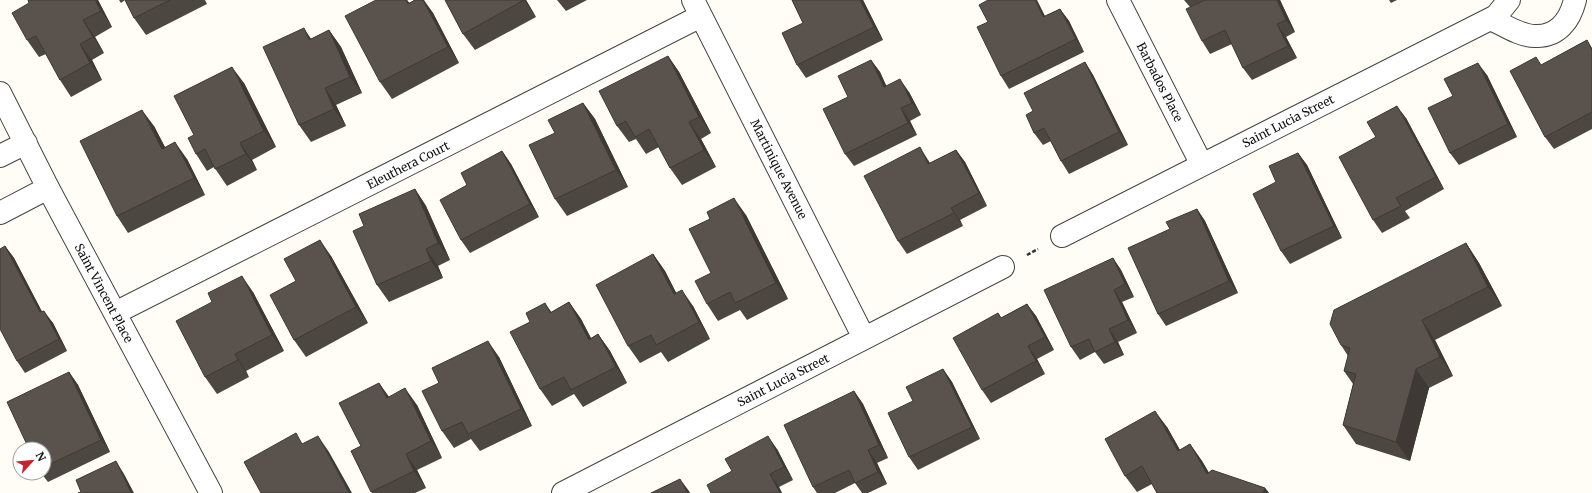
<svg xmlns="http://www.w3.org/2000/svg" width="1592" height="493" font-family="Merriweather,serif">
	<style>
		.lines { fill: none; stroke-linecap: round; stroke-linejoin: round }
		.minor-casing { stroke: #444; stroke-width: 24 }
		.path { stroke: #333; stroke-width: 2.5; stroke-dasharray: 4 2; stroke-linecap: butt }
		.minor { stroke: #fff; stroke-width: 22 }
		.wall { fill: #4d4742 }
		.shaded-wall { fill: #3f3936 }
		.building { fill: #5a524d; stroke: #3f3936 }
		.labels { text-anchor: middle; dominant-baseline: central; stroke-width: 4; stroke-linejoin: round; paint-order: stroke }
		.street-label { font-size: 12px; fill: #111; stroke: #fff }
	</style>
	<rect width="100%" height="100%" fill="#fffdf5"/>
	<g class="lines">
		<defs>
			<path id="minor" d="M693 0 864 338
				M1118 0 1202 165
				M1491 19C1504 25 1520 36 1535 36 1558 37 1570 20 1575 0
				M0 93 48 188 211 493
				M0 156 26 143
				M0 213 48 188
				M1062 236 1496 16 1509 0
				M115 313 701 16
				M563 493 1003 267"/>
		</defs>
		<use href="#minor" class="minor-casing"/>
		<path class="path" d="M1027 255 1038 249"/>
		<use href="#minor" class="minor"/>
	</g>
	<path class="wall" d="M98 0 112 27 95 37 104 53 92 60 102 80 71 97 60 80 46 54 39 57 27 40Z
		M119 0H205L207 4 146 35 134 18 125 0 121 3Z
		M376 0H407L409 3 415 0H424L433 13 459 63 392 99 380 82Z
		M445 0H526L536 17 475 50 463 34Z
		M557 0H587L566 11Z
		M792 0H863L883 40 806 78 797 65 803 23Z
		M1184 0H1280L1295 32 1286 37 1297 58 1252 80 1243 68 1232 44 1210 54 1202 41 1190 7Z
		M1389 0H1397L1391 3Z
		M1060 9 1069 21 1084 52 1009 89 1001 76 1045 16Z
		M329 30 341 47 362 93 336 105 346 126 311 142 299 125 311 39Z
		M1587 40 1592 48V129L1554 149 1545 137 1542 65Z
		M668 56 679 72 711 133 701 139 716 167 682 185 670 168 659 147 646 154 636 139 629 142 617 126Z
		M871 60 880 72 886 86 909 92 921 115 910 121 917 135 854 166 845 154Z
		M1085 62 1093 75 1128 145 1069 174 1061 161 1051 141 1043 145 1034 133 1033 111Z
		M1487 75 1517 137 1459 165 1450 153 1453 96Z
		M244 83 276 147 252 160 257 170 227 186 214 167 207 171 196 154 194 135Z
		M583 103 595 119 628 187 567 216 555 199V133Z
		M1406 118 1444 189 1405 211 1410 218 1382 233 1373 220Z
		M154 126 165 147 187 159 205 195 128 233 117 216Z
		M956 150 965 162 987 206 960 220 963 226 907 254 898 241 928 160 930 163Z
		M502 151 511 164 539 217 470 253 461 240Z
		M1298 153 1307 165 1342 238 1290 264 1281 251 1276 182Z
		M415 189 426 206 450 260 438 266 443 278 389 302 377 285 364 226Z
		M1197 209 1205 221 1238 293 1166 326 1158 314 1170 229Z
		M746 215 788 299 747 320 740 310 718 321 707 304 711 273Z
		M1466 243 1479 263 1502 306 1435 340 1453 376 1429 388 1410 461 1356 444 1343 425 1353 384 1344 371 1348 356 1341 345Z
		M5 246 14 258 42 312 53 323 67 351 25 373 17 361Z
		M653 254 665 271 676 293 693 306 710 339 668 362 661 352 640 363 628 346Z
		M331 256 368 323 306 357 294 340 296 281Z
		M1113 258 1121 270 1134 297 1122 302 1137 333 1118 342 1124 355 1104 364 1095 352 1080 360 1071 347Z
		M253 292 284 351 246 371 249 377 217 394 205 377Z
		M569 302 581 319 591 338 598 334 610 351 627 383 583 407 574 394 552 406 540 389 552 312Z
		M1027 304 1036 316 1054 350 1037 359 1045 374 991 403 982 390 998 313 1001 318Z
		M499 357 532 426 480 451 471 439 454 448 442 431Z
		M943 369 952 382 980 439 918 470 909 457 913 401Z
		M69 372 78 385 110 452 48 482 41 473H44V449Z
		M379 383 389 397 417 405 442 458 417 470 426 488 415 493H372L351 451 361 446Z
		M854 391 863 404 888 458 877 463 887 484 868 493H862L855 483 835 493H817L813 487Z
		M1167 427 1180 450 1190 444 1202 461 1209 473 1265 488 1269 493H1157L1152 484 1137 492 1125 476Z
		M777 449 793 480 779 487 782 493H711Z"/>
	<path class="shaded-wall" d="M95 0H98L112 27 101 11Z
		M406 0H407L411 5 408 4Z
		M423 0 433 13 459 63 448 47Z
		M524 0H526L536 17Z
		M860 0H863L883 40 874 27Z
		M1035 0H1037L1052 30 1043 17Z
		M1277 0H1280L1295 32 1286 20Z
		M1060 9 1069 21 1084 52 1076 39Z
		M83 20 95 37 104 53 93 37Z
		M1277 24 1286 37 1297 58 1288 46Z
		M304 28 315 45 309 40Z
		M329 30 341 47 362 93 350 77Z
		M80 44 92 60 102 80 90 63Z
		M668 56 679 72 711 133 699 117Z
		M871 60 880 72 893 100 884 87Z
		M1085 62 1093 75 1128 145 1119 132Z
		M1478 63 1487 75 1517 137 1508 124Z
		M232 67 244 83 276 147 264 131Z
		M900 79 909 92 921 115 912 103Z
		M325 88 336 105 346 126 334 109Z
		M583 103 595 119 628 187 616 170Z
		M1397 106 1406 118 1444 189 1436 177Z
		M901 108 910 121 917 135 908 123Z
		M142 110 154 126 174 165 162 149Z
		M689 122 701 139 716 167 704 150Z
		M175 142 187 159 205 195 194 178Z
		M240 143 252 160 257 170 246 154Z
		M920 147 928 160 937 177 928 164Z
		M956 150 965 162 987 206 979 193Z
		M502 151 511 164 539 217 530 204Z
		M1298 153 1307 165 1342 238 1334 226Z
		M415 189 426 206 450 260 438 243Z
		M734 198 746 215 788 299 776 283Z
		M951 208 960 220 963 226 954 213Z
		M1197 209 1205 221 1238 293 1229 281Z
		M320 240 331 256 368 323 356 307Z
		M1466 243 1479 263 1502 306 1488 287Z
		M5 246 14 258 49 325 40 312Z
		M426 249 438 266 443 278 431 261Z
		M653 254 665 271 685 310 674 294Z
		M1113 258 1121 270 1134 297 1125 284Z
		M242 276 253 292 284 351 272 335Z
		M682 290 693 306 710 339 699 322Z
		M1114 290 1122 302 1137 333 1128 320Z
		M569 302 581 319 600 356 589 340Z
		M545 303 557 320 550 313Z
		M1027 304 1036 316 1054 350 1045 337Z
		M44 311 53 323 67 351 59 339Z
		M1422 320 1435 340 1453 376 1440 357Z
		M1109 329 1118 342 1124 355 1115 342Z
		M598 334 610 351 627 383 616 367Z
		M488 341 499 357 532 426 521 409Z
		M1028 346 1037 359 1045 374 1036 361Z
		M235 354 246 371 249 377 238 360Z
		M943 369 952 382 980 439 972 427Z
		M1416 369 1429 388 1410 461 1396 442Z
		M69 372 78 385 110 452 101 440Z
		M379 383 391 400 387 398Z
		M405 388 417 405 442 458 431 441Z
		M854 391 863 404 888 458 879 445Z
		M1155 411 1167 427 1190 468 1178 451Z
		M318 436 329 452 352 493H349Z
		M768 436 777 449 793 480 784 467Z
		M1190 444 1202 461 1219 490 1207 474Z
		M868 450 877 463 887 484 878 472Z
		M406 454 417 470 426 488 414 471Z
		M116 461 124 474 134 493H131Z
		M770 474 779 487 782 493H780Z
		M680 479 689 491 690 493H687Z
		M1265 488 1269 493H1263Z"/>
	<path class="building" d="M28 0H95L101 11 83 20 93 37 80 44 90 63 60 80 36 36 27 40 12 13 29 3Z
		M125 0H170L134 18Z
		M376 0H406L408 4 415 0H423L448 47 380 82 345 16Z
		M445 0H524L463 34Z
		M792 0H860L874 27 797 65 782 33 803 23Z
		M988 0H1035L1043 17 1060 9 1076 39 1001 76 977 27 988 22 979 5Z
		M1205 0H1277L1286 20 1277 24 1288 46 1243 68 1225 30 1202 41 1186 9Z
		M304 28 309 40 329 30 350 77 325 88 334 109 299 125 263 47Z
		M1587 40 1592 50V112L1545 137 1510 71 1536 57 1541 65Z
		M668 56 699 117 689 122 704 150 670 168 649 129 635 137 626 121 617 126 599 91Z
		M871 60 884 87 900 79 912 103 901 108 908 123 845 154 823 109 848 97 838 76Z
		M1085 62 1119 132 1061 161 1044 128 1034 133 1026 115 1033 111 1024 93Z
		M1478 63 1508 124 1450 153 1428 108 1453 96 1444 79Z
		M232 67 264 131 240 143 246 154 215 169 205 149 196 154 188 138 194 135 174 96Z
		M583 103 616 170 555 199 529 145 555 133 548 120Z
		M1397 106 1436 177 1396 198 1401 206 1373 220 1339 157 1376 137 1367 122Z
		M142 110 162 149 175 142 194 178 117 216 80 141Z
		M920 147 928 164 956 150 979 193 951 208 954 213 898 241 864 176Z
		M502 151 530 204 461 240 440 200 467 185 461 173Z
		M1298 153 1334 226 1281 251 1253 194 1276 182 1269 166Z
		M415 189 438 243 426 249 431 261 377 285 353 231 364 226 359 214Z
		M734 198 776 283 735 303 730 292 707 304 695 281 711 273 689 229 710 219 707 212Z
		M1197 209 1229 281 1158 314 1128 248 1170 229 1166 222Z
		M320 240 356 307 294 340 270 295 296 281 284 259Z
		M1466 243 1488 287 1422 320 1440 357 1416 369 1396 442 1343 425 1356 374 1344 371 1350 348 1341 345 1330 324 1334 310Z
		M5 246 40 312 44 311 59 339 17 361 0 329V249Z
		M653 254 674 294 682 290 699 322 656 345 651 335 628 346 596 285Z
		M1113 258 1125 284 1114 290 1128 320 1109 329 1115 342 1095 352 1089 339 1071 347 1044 290Z
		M242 276 272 335 235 354 238 360 205 377 176 321 212 302 208 293Z
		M569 302 589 340 598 334 616 367 571 390 564 377 540 389 510 332 530 322 526 313 545 303 550 313Z
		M1027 304 1045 337 1028 346 1036 361 982 390 953 338 998 313 1001 318Z
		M488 341 521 409 468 434 462 422 442 431 422 391 439 383 432 368Z
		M943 369 972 427 909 457 888 413 913 401 906 387Z
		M69 372 101 440 44 467V449H29L7 402Z
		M379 383 387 398 405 388 431 441 406 454 414 471 371 492 351 451 361 446 339 403Z
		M854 391 879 445 868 450 878 472 855 483 849 470 813 487 784 425Z
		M1155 411 1178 451 1190 444 1207 474 1212 470 1265 488 1263 493H1157L1142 466 1125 476 1105 439Z
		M296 433 302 444 318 436 349 493H261L244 462Z
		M768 436 784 467 770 474 780 493H711L707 485 732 471 725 459Z
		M116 461 131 493H78L81 492 76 480Z
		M680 479 687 493H651Z"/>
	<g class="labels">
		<g class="street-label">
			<text transform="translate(1160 82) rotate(63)">Barbados Place</text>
			<text transform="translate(1288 121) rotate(-27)">Saint Lucia Street</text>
			<text transform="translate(408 165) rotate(-27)">Eleuthera Court</text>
			<text transform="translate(779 169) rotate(63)">Martinique Avenue</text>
			<text transform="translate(104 293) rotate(62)">Saint Vincent Place</text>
			<text transform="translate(783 380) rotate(-27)">Saint Lucia Street</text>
		</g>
	</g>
	<g transform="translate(32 461) rotate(63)"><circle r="19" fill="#ffffff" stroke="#a0a0a0"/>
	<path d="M0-3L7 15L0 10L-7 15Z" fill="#c4262e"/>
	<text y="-6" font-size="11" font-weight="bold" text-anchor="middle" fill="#111111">N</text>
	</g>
</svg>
